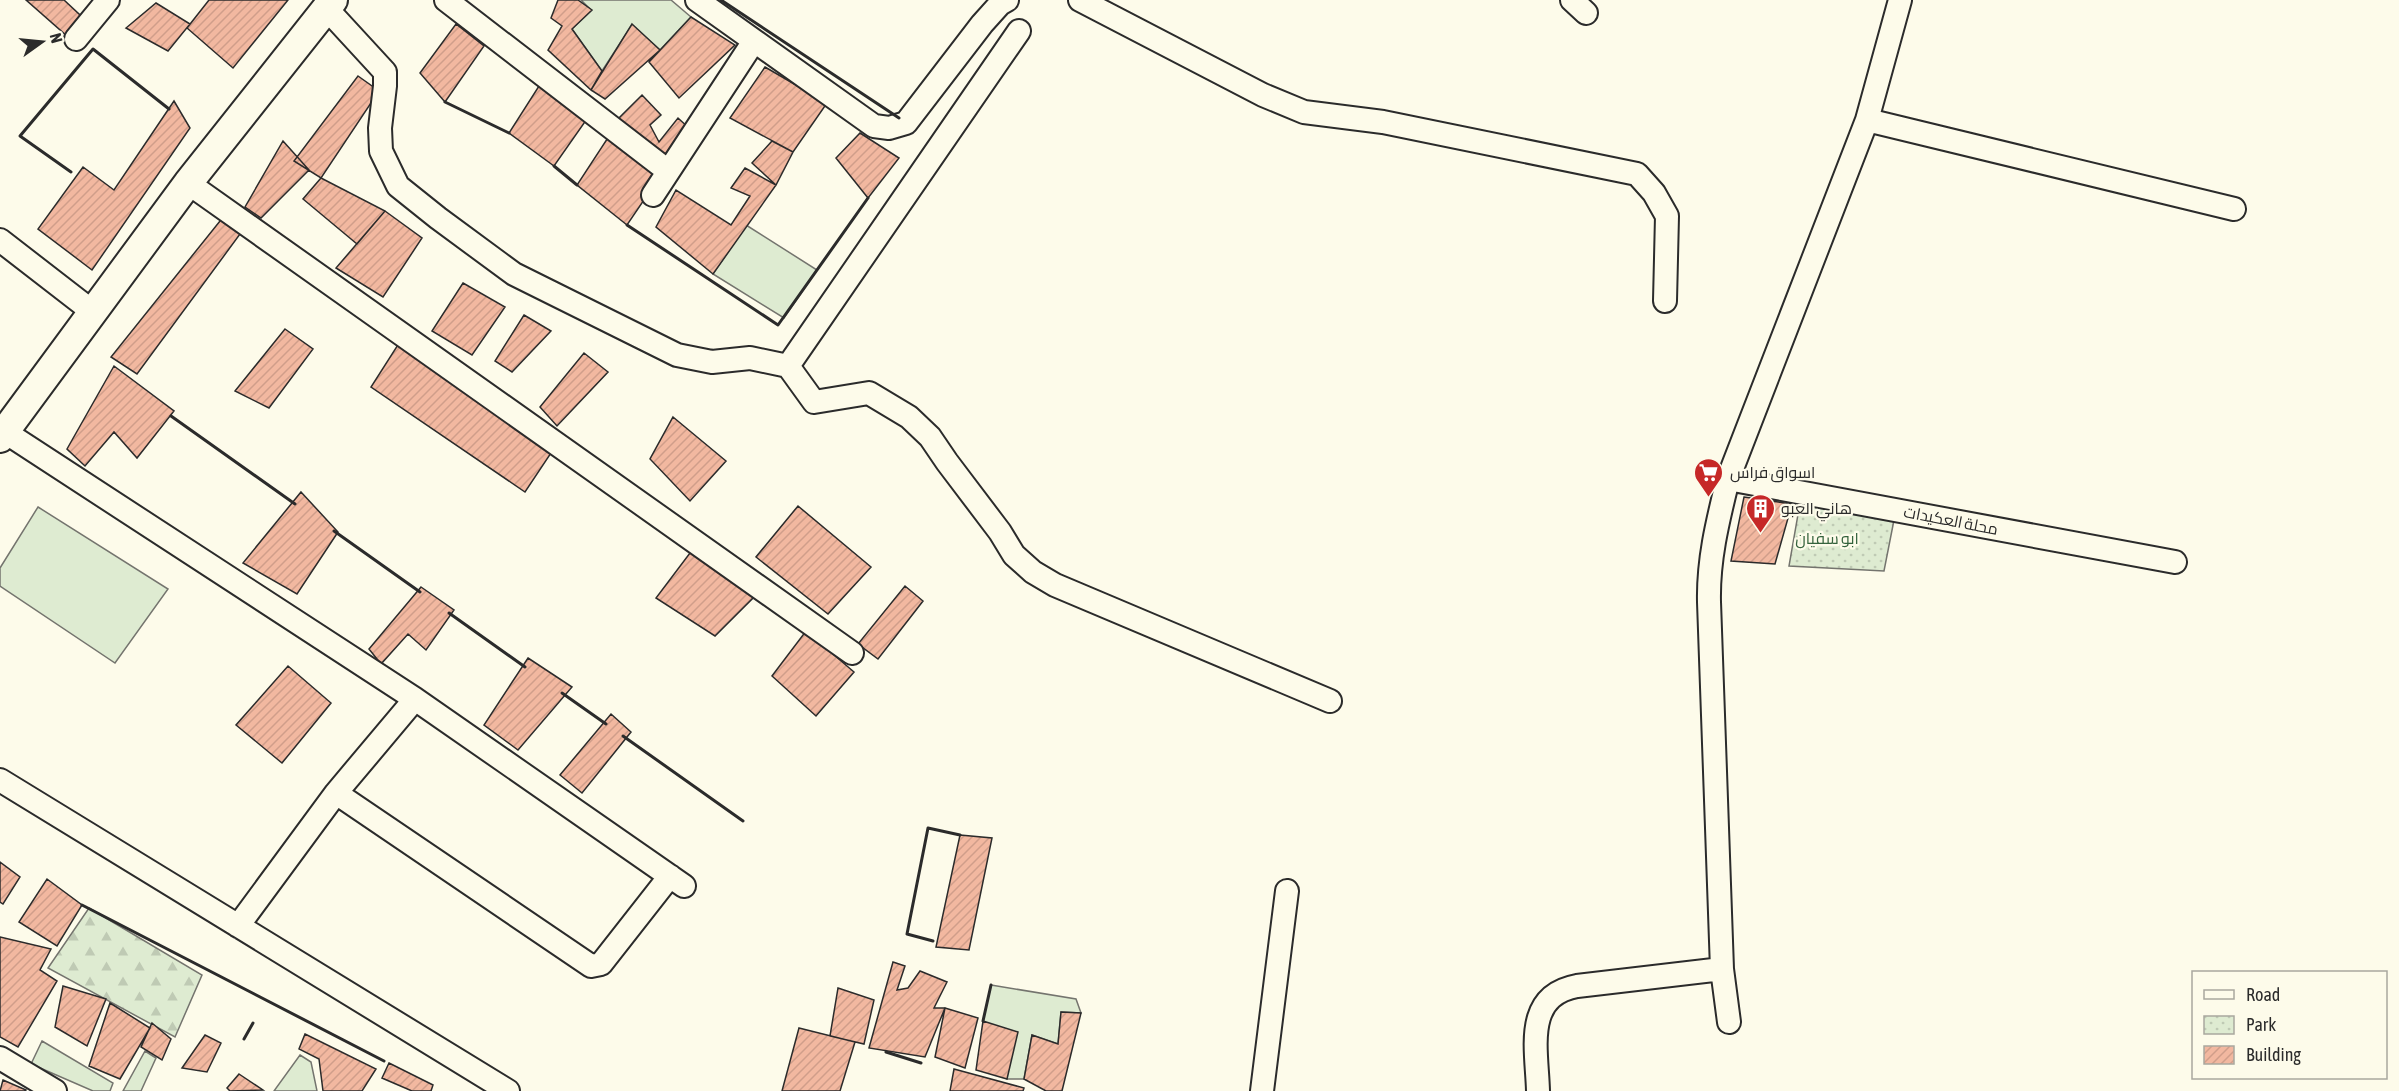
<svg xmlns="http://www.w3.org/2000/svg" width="2399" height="1091" font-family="'Asap Condensed',Cairo,sans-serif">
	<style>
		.forest { fill: url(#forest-firs); stroke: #74746e; stroke-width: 1.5 }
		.park { fill: url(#park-dots); stroke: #74746e; stroke-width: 1.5 }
		.garden { fill: #deebd1; stroke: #74746e; stroke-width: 1.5 }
		.building { fill: url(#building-hatch); stroke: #2b2b2b; stroke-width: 1.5 }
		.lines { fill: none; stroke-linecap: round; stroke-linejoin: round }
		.minor-casing { stroke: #2b2b2b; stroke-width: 26 }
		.major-casing { stroke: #2b2b2b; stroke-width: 32 }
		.minor { stroke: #fdfbea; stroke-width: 22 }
		.major { stroke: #fdfbea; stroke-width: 28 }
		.wall { stroke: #2b2b2b; stroke-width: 3 }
		.labels { text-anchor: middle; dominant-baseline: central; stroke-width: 4.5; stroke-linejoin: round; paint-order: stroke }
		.poi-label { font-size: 16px; fill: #2b2b2b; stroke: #fdfbea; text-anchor: start }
		.street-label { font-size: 16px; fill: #2b2b2b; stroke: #fdfbea }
		.park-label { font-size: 16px; fill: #34623c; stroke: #fdfbea }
	</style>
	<defs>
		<pattern id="forest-firs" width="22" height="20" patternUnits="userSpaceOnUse" patternTransform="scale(1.5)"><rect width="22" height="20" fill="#deebd1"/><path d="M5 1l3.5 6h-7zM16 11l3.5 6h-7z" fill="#bfcab4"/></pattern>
		<pattern id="park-dots" width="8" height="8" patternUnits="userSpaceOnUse" patternTransform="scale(1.5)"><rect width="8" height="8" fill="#deebd1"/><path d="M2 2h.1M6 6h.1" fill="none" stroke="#bfcab4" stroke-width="1.8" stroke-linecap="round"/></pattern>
		<pattern id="building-hatch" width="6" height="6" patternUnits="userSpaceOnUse" patternTransform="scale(1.5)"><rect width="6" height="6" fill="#f2b8a0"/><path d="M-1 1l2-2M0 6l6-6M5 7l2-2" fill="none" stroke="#d09e8a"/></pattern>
	</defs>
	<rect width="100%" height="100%" fill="#fdfbea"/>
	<path class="forest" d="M89 908 202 975 175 1037 48 968Z"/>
	<path class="park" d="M1800 503 1894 520 1884 571 1789 566Z"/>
	<path class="garden" d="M581 0H671L691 17 660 50 632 25 602 71 572 29 591 10Z
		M746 225 817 270 784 318 713 274Z
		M38 507 168 589 115 663 0 586V568Z
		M991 985 1076 999 1081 1013 1061 1012 1058 1044 1032 1035 1024 1079H1007L983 1021Z
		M42 1041 113 1083 110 1091H93L31 1064Z
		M145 1051 156 1058 141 1091H123Z
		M300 1055 311 1062 317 1091H274Z"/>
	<path class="building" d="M26 0H64L80 15 67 36Z
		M209 0H288L233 68 187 28Z
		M558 0H578L592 10 572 29 602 71 591 90 548 50 562 26 551 18Z
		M156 3 190 24 168 51 126 28Z
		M691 17 735 45 679 98 649 62Z
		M456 24 484 46 445 102 420 73Z
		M632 24 660 50 605 99 591 90Z
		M765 67 827 103 793 152 730 118Z
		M358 76 379 91 321 178 294 161Z
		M539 86 589 116 554 166 509 133Z
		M642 95 661 115 650 125 659 142 678 118 690 129 663 157 616 121Z
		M174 101 190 128 92 270 38 229 83 167 114 190Z
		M611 133 663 172 627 225 577 185Z
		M860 133 899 158 868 198 836 158Z
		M283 141 309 170 261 218 245 207Z
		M772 141 793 152 776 185 752 163Z
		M745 168 776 185 713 274 656 227 676 190 731 225 750 196 731 188Z
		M321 178 385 211 357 244 303 199Z
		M385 211 422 238 383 297 336 268Z
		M224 216 243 230 137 374 111 357Z
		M463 283 505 307 472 355 432 331Z
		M524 315 551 331 512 372 495 361Z
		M285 329 313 349 269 408 235 391Z
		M401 340 551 453 525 492 371 387Z
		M584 353 608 372 557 426 540 407Z
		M114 366 174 411 137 458 114 432 85 466 67 449Z
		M673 417 726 461 690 501 650 459Z
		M301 492 338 532 297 594 243 563Z
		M1744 497 1792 504 1775 564 1731 561Z
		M798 506 871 567 828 614 756 557Z
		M693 549 759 592 715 636 656 598Z
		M905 586 923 601 878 659 858 644Z
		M421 587 454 610 426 650 408 634 381 664 369 649Z
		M806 631 854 672 816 716 772 676Z
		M528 658 572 687 518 750 484 725Z
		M288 666 331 703 282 763 236 725Z
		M611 714 631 732 582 793 560 775Z
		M960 835 992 838 969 950 936 947Z
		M0 862 20 877 3 904 0 902Z
		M47 879 82 905 57 946 19 922Z
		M0 937 51 949 40 970 57 981 18 1047 0 1037Z
		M893 962 905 966 897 990 908 988 920 971 947 982 934 1008H945L925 1057 869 1048Z
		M63 986 106 999 87 1046 55 1027Z
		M838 988 874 1000 864 1044 830 1036Z
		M110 1003 150 1028 120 1079 89 1066Z
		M945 1008 978 1018 965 1068 935 1057Z
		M1061 1012 1081 1013 1062 1091H1046L1024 1079 1032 1035 1058 1044Z
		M983 1021 1018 1032 1007 1079 976 1070Z
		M152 1023 171 1039 162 1060 141 1047Z
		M799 1028 855 1042 840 1091H782Z
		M305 1034 376 1069 362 1091H323L319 1059 299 1049Z
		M205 1035 221 1043 207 1072 182 1068Z
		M389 1063 433 1085 431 1091H412L382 1078Z
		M954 1069 1024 1088 1023 1091H950Z
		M239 1074 263 1090 230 1091 227 1088Z
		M3 1080 26 1090 25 1091H0Z"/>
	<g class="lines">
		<defs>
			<path id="minor" d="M446 0 668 171
				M697 0 874 126 889 128 906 123 982 24 1000 4 1007 0
				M1080 0 1263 95 1304 112 1383 122 1637 174 1654 193 1667 216 1665 301
				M1572 0 1586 13
				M327 9 385 72V86L380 128 381 151 398 186 438 218 514 274 677 355 712 362 750 358 788 366 814 402 869 393 909 417 930 437 947 462 1000 532 1014 555 1033 572 1055 585 1330 701
				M76 39 108 0
				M1867 120 2234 209
				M188 183 852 653
				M653 195 754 41
				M0 240 93 312
				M788 366 1019 31
				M5 432 415 699 684 886
				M1728 479 2175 562
				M0 780 508 1091
				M336 793 591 966 601 964 670 876
				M238 926 336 793 415 699
				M1729 1022 1722 969 1709 602C1708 559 1718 520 1728 479L1867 120 1900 0
				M0 1058 55 1091
				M1262 1091 1287 891
				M1538 1091C1537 1050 1523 996 1577 986L1722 969"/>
			<path id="major" d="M0 438 188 183 333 0"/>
		</defs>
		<use href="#minor" class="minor-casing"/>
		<use href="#major" class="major-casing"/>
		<use href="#minor" class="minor"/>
		<use href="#major" class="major"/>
		<path class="wall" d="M721 0 899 118
			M445 102 509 133
			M554 166 577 185
			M71 172 20 136 93 49 169 109
			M627 225 778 325 868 198
			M171 416 295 504
			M334 531 420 592
			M449 613 525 667
			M562 693 606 724
			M623 736 743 821
			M82 905 384 1061
			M933 941 907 934 928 828 960 835
			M983 1021 991 985
			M244 1039 253 1023
			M886 1052 921 1063"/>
	</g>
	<defs>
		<symbol id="supermarket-pin" viewBox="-11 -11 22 30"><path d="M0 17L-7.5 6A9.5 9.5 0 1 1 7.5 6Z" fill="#c62828" stroke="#fdfbea"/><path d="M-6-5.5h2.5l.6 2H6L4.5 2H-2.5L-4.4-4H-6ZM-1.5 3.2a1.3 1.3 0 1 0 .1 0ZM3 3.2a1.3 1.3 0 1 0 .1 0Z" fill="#fff"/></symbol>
		<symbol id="building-pin" viewBox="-11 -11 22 30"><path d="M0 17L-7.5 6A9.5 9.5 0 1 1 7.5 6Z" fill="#c62828" stroke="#fdfbea"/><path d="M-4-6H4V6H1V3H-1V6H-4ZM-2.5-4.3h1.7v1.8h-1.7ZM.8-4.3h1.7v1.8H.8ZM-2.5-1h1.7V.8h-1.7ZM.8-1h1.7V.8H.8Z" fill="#fff"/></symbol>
	</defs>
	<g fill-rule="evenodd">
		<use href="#supermarket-pin" x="1692" y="456" width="33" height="45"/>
		<use href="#building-pin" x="1744" y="492" width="33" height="45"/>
	</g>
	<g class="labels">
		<g class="poi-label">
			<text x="1730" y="472">اسواق فراس</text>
			<text x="1781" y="508">هاني العبو</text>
		</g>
		<g class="street-label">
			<text transform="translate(1951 520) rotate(11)">محلة العكيدات</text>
		</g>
		<g class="park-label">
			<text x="1827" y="538">ابو سفيان</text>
		</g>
	</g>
	<rect x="2192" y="971" width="195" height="108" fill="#fdfbea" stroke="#a9a89e" stroke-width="1.5"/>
	<rect x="2204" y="990" width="30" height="9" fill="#fdfbea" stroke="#a9a89e" stroke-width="1.5"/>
	<text x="2246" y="1001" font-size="18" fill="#2b2b2b">Road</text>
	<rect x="2204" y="1016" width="30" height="18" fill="url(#park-dots)" stroke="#a9a89e" stroke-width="1.5"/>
	<text x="2246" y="1031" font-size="18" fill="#2b2b2b">Park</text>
	<rect x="2204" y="1046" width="30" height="18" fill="url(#building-hatch)" stroke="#a9a89e" stroke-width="1.5"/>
	<text x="2246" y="1061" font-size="18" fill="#2b2b2b">Building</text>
	<g transform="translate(42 42) rotate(75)" stroke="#fdfbea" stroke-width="4.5" paint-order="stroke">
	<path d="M0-4.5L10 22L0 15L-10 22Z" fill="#2b2b2b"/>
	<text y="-9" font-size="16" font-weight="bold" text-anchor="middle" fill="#2b2b2b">N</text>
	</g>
</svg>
